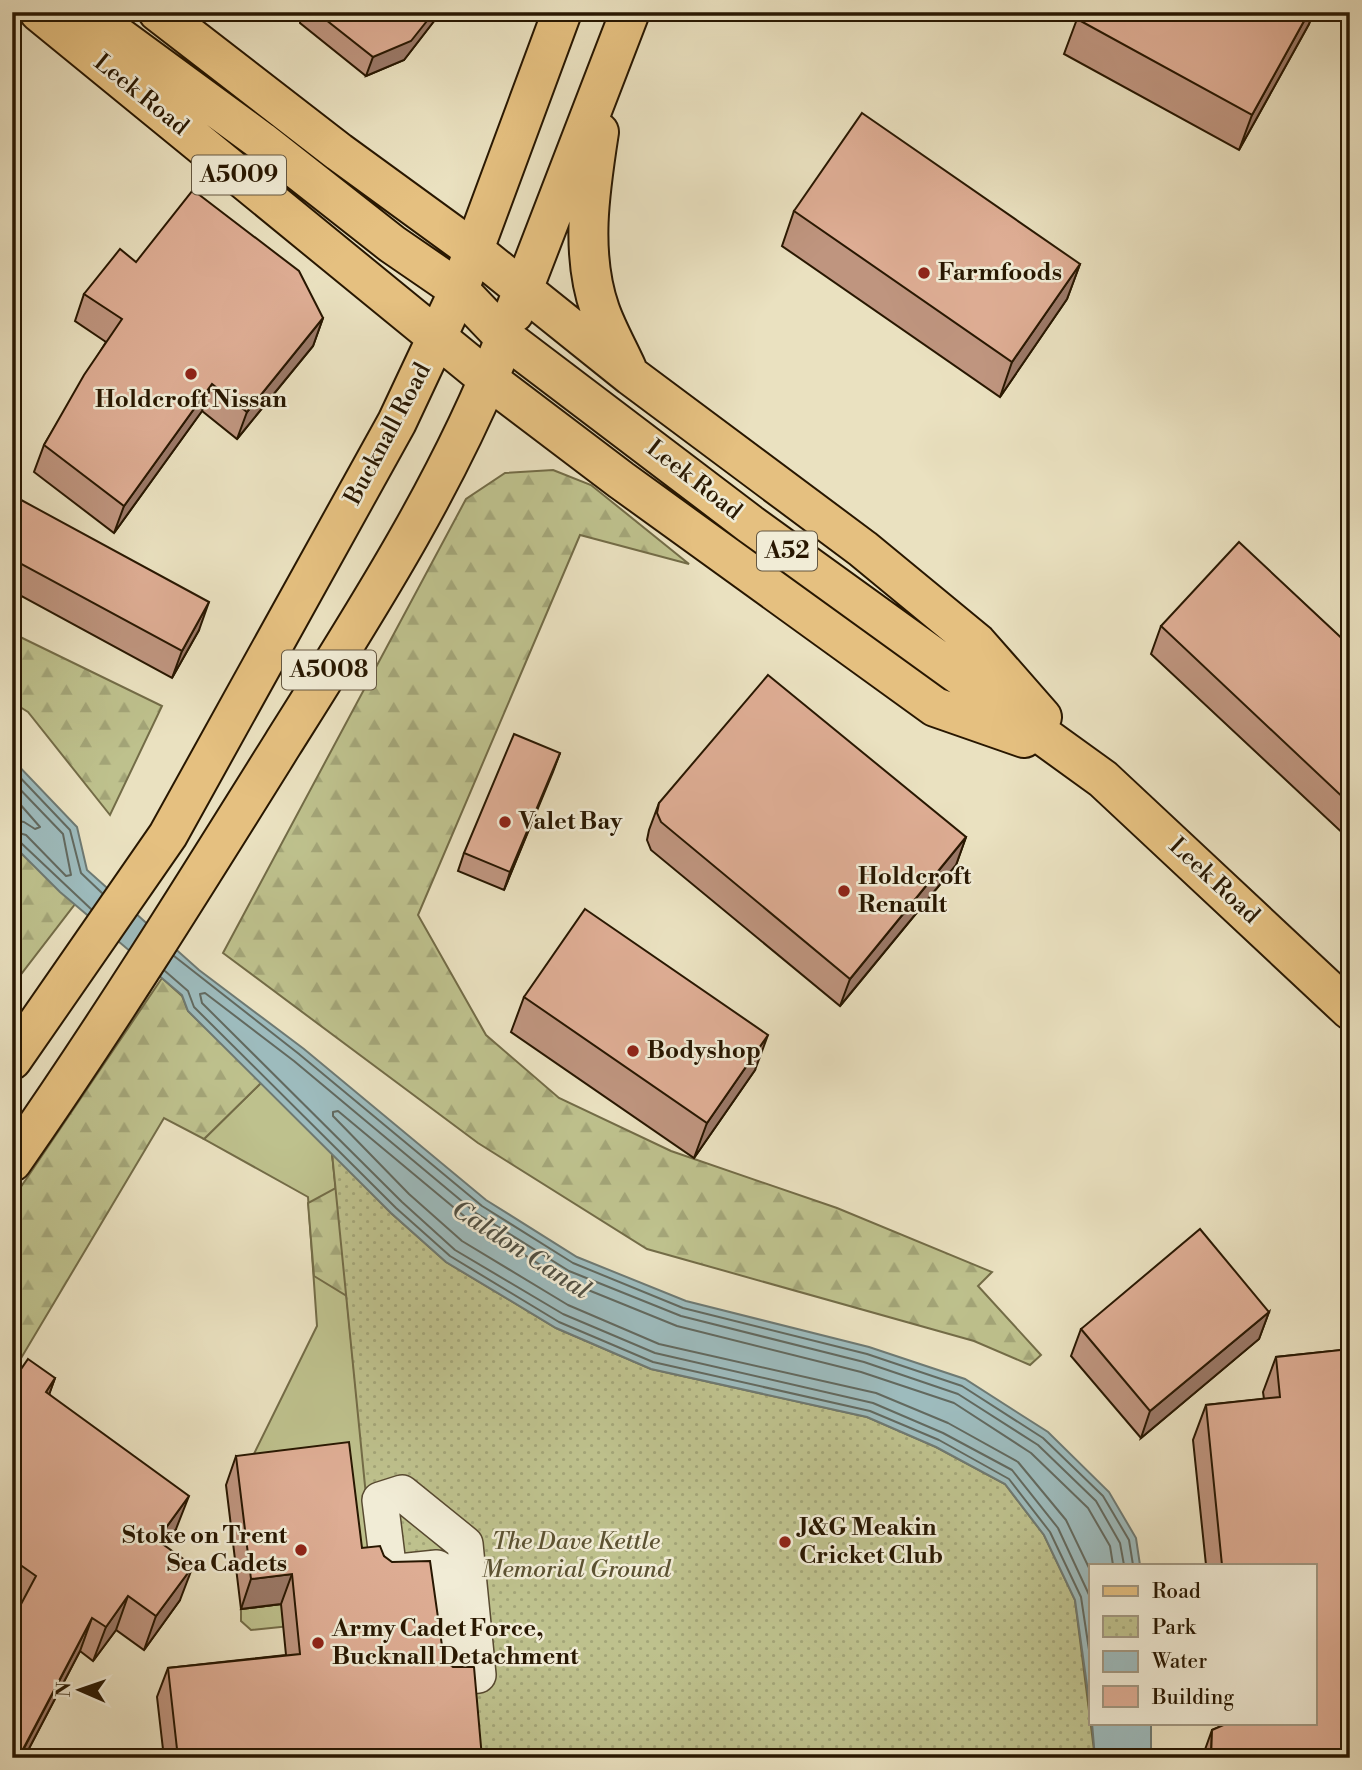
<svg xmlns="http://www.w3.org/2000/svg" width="1362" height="1770" font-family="'Libre Bodoni',serif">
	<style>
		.grass { fill: #bec18d; stroke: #736c47; stroke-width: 2 }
		.forest { fill: url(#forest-firs); stroke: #736c47; stroke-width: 2 }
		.park { fill: url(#park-dots); stroke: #736c47; stroke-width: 2 }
		.water { fill: #9dbbbd; stroke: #6e7972; stroke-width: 2 }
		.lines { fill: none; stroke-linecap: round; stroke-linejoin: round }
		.shore { stroke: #62695f; stroke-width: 2 }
		.street-casing { stroke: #584a31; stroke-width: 38 }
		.primary-casing { stroke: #281701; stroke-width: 42 }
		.highway-casing { stroke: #281701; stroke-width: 42 }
		.street { stroke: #f1ecd6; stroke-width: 35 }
		.primary { stroke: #e5c080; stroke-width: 38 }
		.highway { stroke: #e5c080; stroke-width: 38 }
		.wall { fill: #bf957f; stroke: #281701; stroke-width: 2 }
		.shaded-wall { fill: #9b7968; stroke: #281701; stroke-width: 2 }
		.building { fill: #dead94; stroke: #281701; stroke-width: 2 }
		.poi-dot { fill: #8f2418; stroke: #f1ecd6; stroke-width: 2.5 }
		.labels { text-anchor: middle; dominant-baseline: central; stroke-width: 5; stroke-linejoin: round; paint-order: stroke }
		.shield { fill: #f1ecd6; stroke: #645741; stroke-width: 2 }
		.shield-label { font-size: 23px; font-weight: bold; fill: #281701 }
		.street-label { font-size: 24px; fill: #281701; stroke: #f1ecd6 }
		.poi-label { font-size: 24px; font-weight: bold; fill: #281701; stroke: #f1ecd6; text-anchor: start }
		.park-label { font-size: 24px; font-style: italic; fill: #5c5232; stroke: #f1ecd6 }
		.water-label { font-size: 26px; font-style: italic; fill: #515043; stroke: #f1ecd6 }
	</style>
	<defs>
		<pattern id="forest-firs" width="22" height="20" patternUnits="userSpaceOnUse" patternTransform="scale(1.75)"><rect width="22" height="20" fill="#bec18d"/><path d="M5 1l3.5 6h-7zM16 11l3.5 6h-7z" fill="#a3a578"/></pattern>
		<pattern id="park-dots" width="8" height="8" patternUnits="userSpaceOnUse" patternTransform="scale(1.75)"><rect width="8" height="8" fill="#bec18d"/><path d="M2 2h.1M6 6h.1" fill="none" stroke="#a3a578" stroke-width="1.8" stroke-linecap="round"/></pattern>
	</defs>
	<rect width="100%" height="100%" fill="#eae1c0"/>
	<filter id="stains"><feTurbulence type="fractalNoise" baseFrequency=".00286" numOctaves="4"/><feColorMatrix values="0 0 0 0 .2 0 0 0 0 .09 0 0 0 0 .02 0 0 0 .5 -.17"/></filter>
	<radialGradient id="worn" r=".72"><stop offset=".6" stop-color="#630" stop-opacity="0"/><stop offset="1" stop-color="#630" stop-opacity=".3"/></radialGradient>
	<path class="grass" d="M262 1082 332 1153 382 1645 349 1620 251 1630 241 1621V1609L353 1595 245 1472 317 1326 308 1197 204 1139Z"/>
	<path class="forest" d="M553 470 591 485 689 564 580 535 418 915 486 1035 559 1098 671 1151 837 1208 992 1272 978 1286 1041 1355 1030 1365 974 1341 647 1249 478 1143 223 953 466 499 505 473Z
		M12 633 162 706 110 815 28 712 12 702Z
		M12 844 75 904 12 986Z
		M162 978 182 996 188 1011 262 1082 204 1139 164 1118 17 1365 12 1364V1200Z
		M332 1153 391 1213 446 1262 360 1304 314 1276 308 1203 336 1188Z"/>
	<path class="park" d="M332 1153 391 1213 446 1262 556 1328 651 1369 867 1417 936 1447 1005 1484 1044 1535 1075 1600 1095 1758H392Z"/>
	<path class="water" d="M12 759 77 827 87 870 199 970 304 1049 486 1200 577 1257 686 1301 869 1347 965 1379 1048 1432 1109 1492 1136 1538 1140 1565H1091V1714L1075 1600 1044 1535 1005 1484 936 1447 867 1417 651 1369 556 1328 446 1262 391 1213 188 1011 182 995 60 892 12 844Z
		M1092 1723H1151V1758H1095Z"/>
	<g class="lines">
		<path class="shore" d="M12 769 70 830 81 873 102 893
			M12 781 63 834 71 875 66 876 26 835 12 831
			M12 795 40 827 35 829 24 822 12 820
			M12 839 20 842 91 909
			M174 956 299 1054 482 1206 573 1263 683 1308 867 1354 962 1386 1043 1438 1103 1496 1129 1540 1133 1565
			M165 971 188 991 194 1007 396 1208 450 1256 559 1322 653 1362 870 1411 939 1440 1009 1479 1050 1532 1081 1597 1091 1663
			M1091 1572 1066 1520 1018 1462 948 1423 876 1393 659 1344 568 1305 462 1241 409 1194 333 1116V1112L338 1111 470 1221 566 1281 677 1326 861 1372 954 1403 1031 1453 1088 1508 1110 1546 1113 1565
			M1091 1599 1058 1528 1012 1470 943 1433 873 1403 655 1353 563 1314 455 1250 402 1202 202 1003 200 994 205 993 294 1061 476 1213 569 1271 681 1316 864 1362 958 1394 1038 1445 1096 1501 1120 1543 1124 1565"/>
		<defs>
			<path id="street" d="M402 1493 465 1544 478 1675 450 1678 437 1568 389 1573 380 1500Z"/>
			<path id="primary" d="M39 12 489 380
				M158 12 339 152 475 251
				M12 1060 168 835 397 422 459 290 392 244 261 141 85 12
				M12 1162C107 1026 194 886 282 745 365 613 449 483 505 338"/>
			<path id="highway" d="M562 12 459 290 505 338 750 524 1103 779 1350 1010
				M599 132C590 190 580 253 600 310 607 330 618 349 627 369
				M475 251 631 376 863 549 977 643 1042 717
				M514 313 630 12
				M489 380 621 480 935 707 1024 738"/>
		</defs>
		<use href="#street" class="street-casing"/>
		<use href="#primary" class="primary-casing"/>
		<use href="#highway" class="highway-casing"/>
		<use href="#street" class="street"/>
		<use href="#primary" class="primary"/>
		<use href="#highway" class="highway"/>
	</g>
	<path class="wall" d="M301 12H441L404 60 366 76 300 23Z
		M1080 12H1313L1309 24 1239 150 1064 54 1077 19Z
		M794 211 1080 264 1067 299 1000 397 782 246Z
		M136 262 323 318 313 346 237 439 202 411 114 533 34 472 44 445 106 342 75 321 84 294Z
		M12 495 199 630 172 678 12 591Z
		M1161 626 1350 646V840L1151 654Z
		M560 753 504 890 458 871 464 853Z
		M659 803 966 837 956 865 840 1006 651 850 647 840 649 830Z
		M524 997 755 1070 694 1158 511 1032Z
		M1269 1312 1259 1339 1141 1438 1071 1356 1081 1329Z
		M1350 1349V1758H1211L1212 1730 1222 1726V1723H1315V1565H1206L1193 1440 1206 1405 1264 1399 1263 1392 1276 1357Z
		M12 1367 19 1372 55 1378 49 1394 176 1529 164 1546 180 1600 144 1650 116 1630 93 1661 80 1651 24 1758H12V1621L19 1607 12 1602Z
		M236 1456 362 1548 384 1556 444 1660 482 1758H164L157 1697 168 1668 286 1655 281 1604 241 1609 226 1485Z
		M1212 1730 1211 1758H1202Z"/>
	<path class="shaded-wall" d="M434 12H441L404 60 366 76 373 57Z
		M1309 12H1313L1309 24 1239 150 1252 115Z
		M1080 264 1067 299 1000 397 1012 362Z
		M323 318 313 346 237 439 247 412Z
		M212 384 202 411 114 533 124 506Z
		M209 602 199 630 172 678 182 651Z
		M560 753 553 772 504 890 510 872Z
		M966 837 956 865 840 1006 850 979Z
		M768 1035 755 1070 694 1158 707 1123Z
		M1269 1312 1259 1339 1141 1438 1150 1411Z
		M55 1378 43 1412 46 1392Z
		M189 1496 176 1529 144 1574 157 1540Z
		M193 1566 180 1600 144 1650 156 1616Z
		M292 1574 281 1604 241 1609 251 1579Z
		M128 1596 116 1630 93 1661 106 1627Z
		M92 1618 80 1651 24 1758H19Z"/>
	<path class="building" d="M316 12H434L411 41 373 57Z
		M1080 12H1309L1252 115 1077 19Z
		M862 113 1080 264 1012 362 794 211Z
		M193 190 299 271 323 318 247 412 212 384 124 506 44 445 84 375 122 319 84 294 120 249 136 262Z
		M12 495 209 602 182 651 12 559Z
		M1239 542 1350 646V804L1161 626Z
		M768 675 966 837 850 979 661 822 657 813 659 803Z
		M514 734 560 753 510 872 464 853Z
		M585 909 768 1035 707 1123 524 997Z
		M1200 1229 1269 1312 1150 1411 1081 1329Z
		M1350 1349V1758H1211L1212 1730 1228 1723H1315V1565H1222L1206 1405 1280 1397 1276 1357Z
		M28 1359 55 1378 46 1392 189 1496 157 1540 193 1566 156 1616 128 1596 106 1627 92 1618 21 1753 12 1749V1621L36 1576 12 1559V1367L19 1372Z
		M349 1442 362 1548 380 1546 384 1556 392 1562 430 1561 444 1660 453 1667H474L482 1758H178L168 1668 300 1654 292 1574 251 1579 236 1456Z"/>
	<g class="poi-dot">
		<circle cx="924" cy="273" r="7"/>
		<circle cx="191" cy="374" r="7"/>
		<circle cx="505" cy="822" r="7"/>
		<circle cx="844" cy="891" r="7"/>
		<circle cx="633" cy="1051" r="7"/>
		<circle cx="785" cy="1542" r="7"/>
		<circle cx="301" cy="1550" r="7"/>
		<circle cx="318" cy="1643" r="7"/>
	</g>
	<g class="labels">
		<g class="shield">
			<rect x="192" y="155.5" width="94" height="39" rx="5"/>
			<rect x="757" y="531.5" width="60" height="39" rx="5"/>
			<rect x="282" y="650.5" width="94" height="39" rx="5"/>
		</g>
		<g class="shield-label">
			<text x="239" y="175">A5009</text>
			<text x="787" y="551">A52</text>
			<text x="329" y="670">A5008</text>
		</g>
		<g class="street-label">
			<text transform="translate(141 95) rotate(39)">Leek Road</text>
			<text transform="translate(388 434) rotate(-62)">Bucknall Road</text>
			<text transform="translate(694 480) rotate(38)">Leek Road</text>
			<text transform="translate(1214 881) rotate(43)">Leek Road</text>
		</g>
		<g class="poi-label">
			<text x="938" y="273">Farmfoods</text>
			<text x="191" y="400" text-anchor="middle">Holdcroft Nissan</text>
			<text x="519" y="822">Valet Bay</text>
			<text x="858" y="877">Holdcroft<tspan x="858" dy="28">Renault</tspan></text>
			<text x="647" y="1051">Bodyshop</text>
			<text x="799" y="1528">J&amp;G Meakin<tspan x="799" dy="28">Cricket Club</tspan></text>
			<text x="287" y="1536" text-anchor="end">Stoke on Trent<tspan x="287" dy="28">Sea Cadets</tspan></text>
			<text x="332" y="1629">Army Cadet Force,<tspan x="332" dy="28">Bucknall Detachment</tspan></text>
		</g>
		<g class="park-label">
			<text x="576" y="1542">The Dave Kettle<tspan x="576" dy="28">Memorial Ground</tspan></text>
		</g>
		<g class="water-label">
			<text transform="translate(521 1250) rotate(33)">Caldon Canal</text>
		</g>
	</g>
	<rect width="1362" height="1770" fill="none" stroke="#eae1c0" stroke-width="42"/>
	<rect x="14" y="14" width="1334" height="1742" fill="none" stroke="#281701" stroke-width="3.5"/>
	<rect x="21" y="21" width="1320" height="1728" fill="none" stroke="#281701" stroke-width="2"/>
	<rect x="1089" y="1564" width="228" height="161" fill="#f1ecd6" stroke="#a19781" stroke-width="2"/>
	<rect x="1103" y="1586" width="35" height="10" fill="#e5c080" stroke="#a19781" stroke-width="2"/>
	<text x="1152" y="1598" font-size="21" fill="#281701">Road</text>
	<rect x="1103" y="1616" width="35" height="21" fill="url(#park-dots)" stroke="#a19781" stroke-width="2"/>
	<text x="1152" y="1634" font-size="21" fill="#281701">Park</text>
	<rect x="1103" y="1651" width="35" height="21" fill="#9dbbbd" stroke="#a19781" stroke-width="2"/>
	<text x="1152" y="1668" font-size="21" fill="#281701">Water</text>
	<rect x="1103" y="1686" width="35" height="21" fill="#dead94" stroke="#a19781" stroke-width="2"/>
	<text x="1152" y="1704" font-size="21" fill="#281701">Building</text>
	<g transform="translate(80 1690) rotate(272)" stroke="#f1ecd6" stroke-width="5" paint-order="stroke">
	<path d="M0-5L12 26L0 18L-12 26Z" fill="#281701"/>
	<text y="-10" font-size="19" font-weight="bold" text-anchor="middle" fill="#281701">N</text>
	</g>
	<rect width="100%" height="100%" filter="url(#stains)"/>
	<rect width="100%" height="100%" fill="url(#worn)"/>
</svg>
